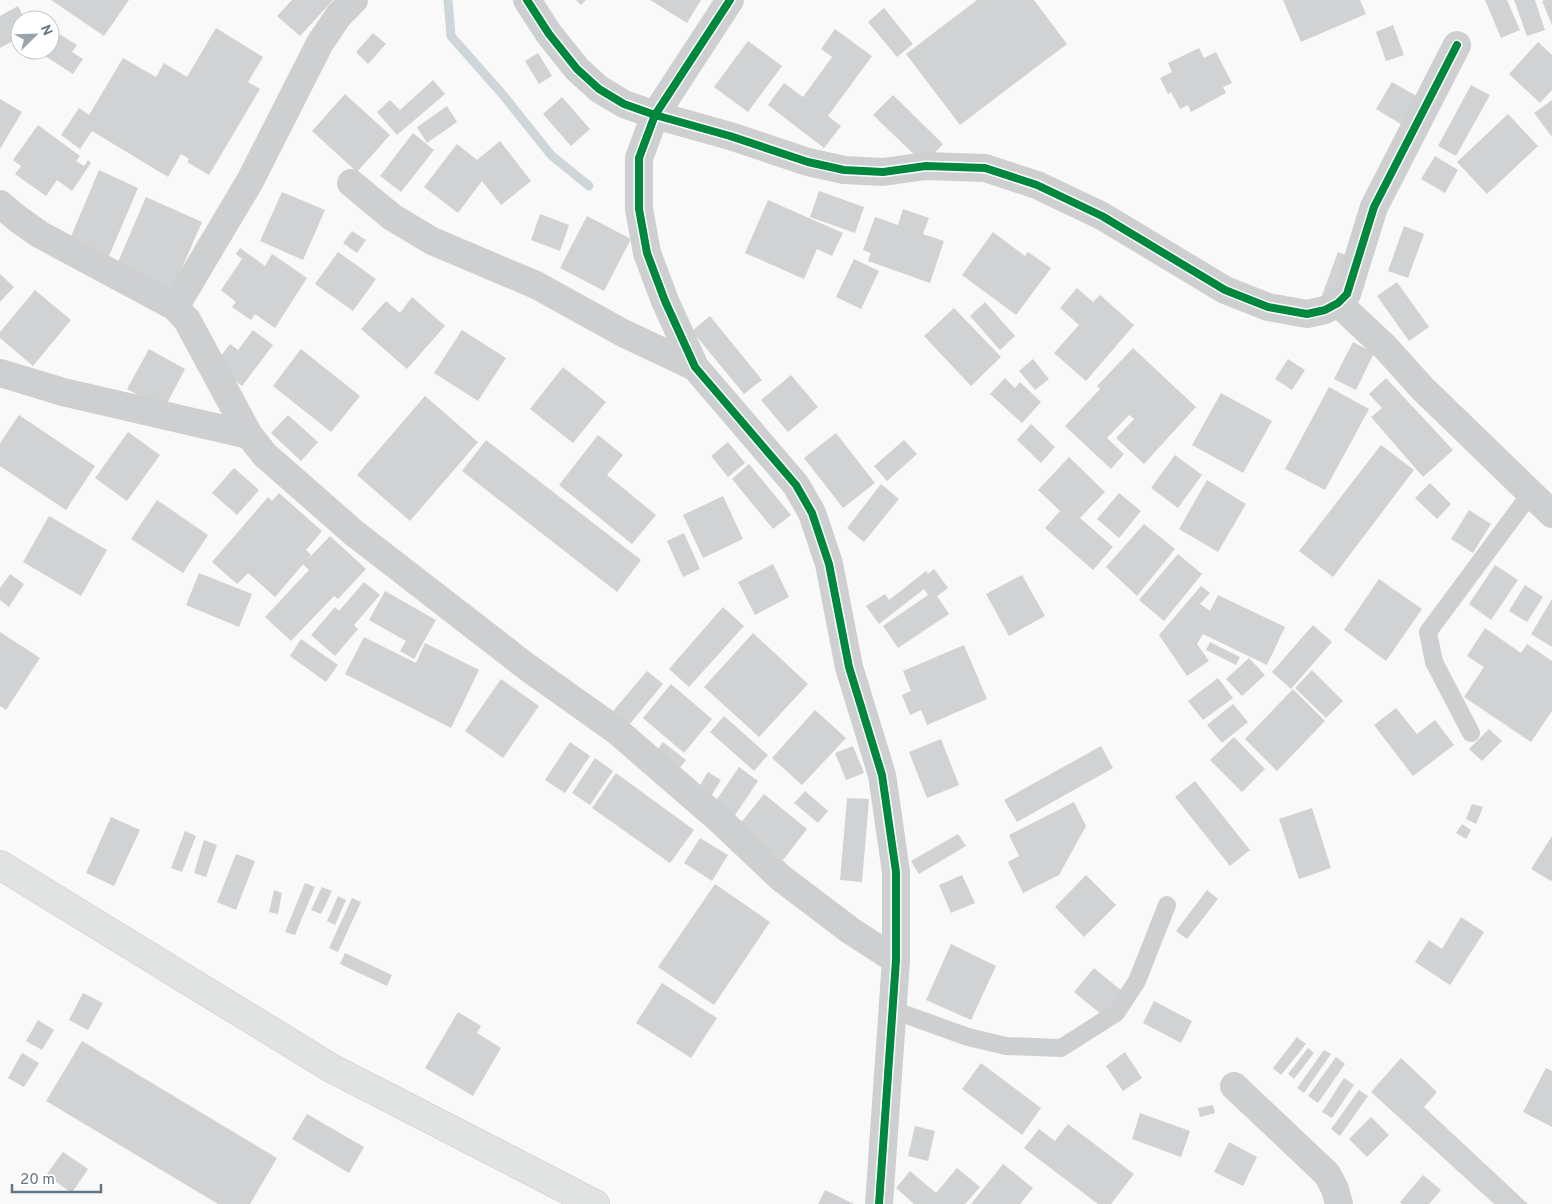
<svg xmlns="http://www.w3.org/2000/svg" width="1552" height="1204" font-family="Overpass,sans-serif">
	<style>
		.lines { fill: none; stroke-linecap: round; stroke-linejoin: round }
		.stream { stroke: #ced6d9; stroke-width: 9 }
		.building { fill: #d0d2d3 }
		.secondary-casing { stroke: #d5d6d7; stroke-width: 30 }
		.lane { stroke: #cecfd0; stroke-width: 18 }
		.street { stroke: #cecfd0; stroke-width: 28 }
		.secondary { stroke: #e1e2e2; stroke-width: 28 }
		.cycleway-casing { stroke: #fff; stroke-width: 11 }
		.cycleway { stroke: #00873e; stroke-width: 8 }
	</style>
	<rect width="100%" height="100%" fill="#f9f9f9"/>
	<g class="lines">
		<path class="stream" d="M448 0 451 36 503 95 551 155 589 186"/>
	</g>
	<path class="building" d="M51 0H129L104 36Z
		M292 0H333L300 36 277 16Z
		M576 0H586L581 5Z
		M650 0H701L687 23Z
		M977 0H1034L1067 44 960 125 906 54Z
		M1283 0H1360L1366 14 1301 42Z
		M1485 0H1507L1520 30 1501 38Z
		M1514 0H1535L1545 30 1527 36Z
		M1545 0H1552V25L1542 1Z
		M18 6 25 20H20V37L0 48V16Z
		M884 8 913 44 897 57 868 22Z
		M1393 25 1404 55 1386 61 1376 32Z
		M216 28 263 57 248 82 260 89 209 175 187 162 189 159 181 154 168 177 92 131 80 149 61 135 79 108 89 115 123 58 156 77 164 63 187 77Z
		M835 29 872 56 828 116 841 126 824 148 768 105 784 83 803 97 832 57 821 49Z
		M53 30 77 45 72 52 83 59 73 74 39 52 40 50H50V35Z
		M373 33 386 44 368 64 356 52Z
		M748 41 782 66 748 112 714 87Z
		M1538 42 1552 55V90L1540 103 1509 74Z
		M1199 48 1204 58 1216 52 1232 83 1223 87 1226 93 1191 112 1188 105 1180 109 1171 92 1168 94 1160 78 1172 72 1168 63Z
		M538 53 552 76 539 84 525 61Z
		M433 80 445 94 397 135 377 112 390 100 400 110Z
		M1392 82 1420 98 1404 126 1376 109Z
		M1471 85 1490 95 1456 156 1438 146Z
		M345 94 390 135 357 172 312 131Z
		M893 95 943 144 924 164 873 115Z
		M562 97 590 129 571 146 543 114Z
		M0 99 22 112 0 149Z
		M1552 100V137L1534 113Z
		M447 106 457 122 427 143 417 127Z
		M1508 114 1538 146 1487 194 1457 162Z
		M38 125 80 156 76 161 84 166 88 160 91 163 72 191 57 180 46 196 15 174 21 166 13 160Z
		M413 133 434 150 401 192 380 176Z
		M500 141 531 181 501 205 482 181 458 213 424 187 457 144 477 160Z
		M1435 156 1458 170 1445 193 1421 179Z
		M99 170 138 188 106 263 67 246Z
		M819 191 864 207 855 233 810 217Z
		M282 192 325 210 303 260 260 241Z
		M146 197 202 222 171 293 115 269Z
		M768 200 843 233 832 256 817 249 804 279 745 253Z
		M903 209 929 218 923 234 944 241 930 283 868 261 871 253 863 250 875 217 898 225Z
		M540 214 569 225 560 251 531 240Z
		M587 216 631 239 604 291 560 268Z
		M1404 226 1424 234 1408 278 1388 271Z
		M352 231 366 240 357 253 343 243Z
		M993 232 1025 256 1028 252 1051 268 1016 315 962 275Z
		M240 248 265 266 272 254 307 278 275 328 255 314 251 320 232 307 236 302 221 290 242 259 236 254Z
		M338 252 376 279 353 311 315 284Z
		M1338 252 1350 257 1334 303 1321 298Z
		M854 259 879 271 861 309 836 297Z
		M0 274 14 287 0 302Z
		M1397 282 1429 327 1409 341 1377 296Z
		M1077 288 1093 302 1100 295 1134 325 1086 381 1054 353 1079 325 1060 308Z
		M35 290 71 320 33 366 0 338V332Z
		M412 297 445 326 407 369 361 329 386 301 400 313Z
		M985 302 1015 336 1000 350 970 316Z
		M954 308 1001 357 971 386 924 336Z
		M710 316 762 380 744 394 692 331Z
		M253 330 273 345 242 386 214 365 230 344 238 350Z
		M462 330 506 358 478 401 434 373Z
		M1353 342 1374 353 1356 390 1334 379Z
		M1133 348 1196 407 1144 464 1116 438 1134 419 1129 415 1107 438 1124 454 1111 469 1065 426 1100 389 1097 386Z
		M149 349 185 369 164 409 127 389Z
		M301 349 360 396 331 432 273 386Z
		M1033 359 1049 379 1035 390 1019 371Z
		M1288 359 1305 370 1292 390 1275 379Z
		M563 367 606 402 573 443 530 409Z
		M791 375 818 407 788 432 761 400Z
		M1005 378 1015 388 1020 382 1041 402 1022 423 990 394Z
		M1386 378 1453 450 1423 477 1371 417 1382 408 1369 394Z
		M1329 387 1369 409 1325 490 1285 469Z
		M1221 393 1272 421 1243 473 1192 445Z
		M425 396 478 442 410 521 357 475Z
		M19 415 95 466 66 510 0 466V443Z
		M288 415 318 442 301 461 271 433Z
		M1031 424 1055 447 1041 463 1017 440Z
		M128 432 160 455 127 501 95 478Z
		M836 433 875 483 843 508 804 458Z
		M598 435 623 455 607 475 656 515 632 544 559 485Z
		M486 440 641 560 617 592 462 471Z
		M904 440 917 454 887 481 874 466Z
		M728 442 745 463 728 477 711 456Z
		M1381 445 1414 470 1333 577 1299 551Z
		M1175 455 1202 475 1178 508 1151 488Z
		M1069 457 1105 492 1080 518 1113 547 1093 570 1045 528 1060 511 1038 490Z
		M749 464 791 515 773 529 732 479Z
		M234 468 259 490 237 515 212 493Z
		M1207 480 1246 504 1218 552 1179 529Z
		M1430 483 1451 504 1437 519 1415 498Z
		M881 484 899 499 864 542 847 528Z
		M279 493 322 531 306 550 311 555 275 597 248 573 237 584 212 562 268 497 272 501Z
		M1119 493 1141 511 1119 538 1097 519Z
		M723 496 743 539 703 558 683 515Z
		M157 500 208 535 183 573 131 539Z
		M1469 510 1491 524 1473 553 1451 539Z
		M49 516 107 550 81 596 23 562Z
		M1144 524 1175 549 1137 596 1106 567Z
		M684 533 700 569 683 577 667 541Z
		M330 536 366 569 338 599 334 596 291 641 265 617 309 570 303 564Z
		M1178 554 1202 574 1164 621 1139 600Z
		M773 564 789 597 755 615 738 582Z
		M1495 565 1518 580 1491 620 1469 604Z
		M934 569 948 588 937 596 949 614 898 648 883 626 928 595 924 589 879 624 866 606 885 594 889 600 926 571 928 574Z
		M199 573 252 594 239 627 186 605Z
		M10 574 24 584 9 607 0 600V588Z
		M1022 575 1045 616 1009 636 986 594Z
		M1379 579 1422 609 1386 661 1344 630Z
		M364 582 380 595 354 625 358 629 335 656 311 635 335 607 339 611Z
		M1525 585 1543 597 1527 622 1509 611Z
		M1201 586 1210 593 1200 604 1210 611 1218 595 1285 627 1267 665 1203 634 1197 644 1209 661 1187 676 1159 635Z
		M385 591 436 620 414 659 400 651 406 641 369 620Z
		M1552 599V647L1531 634Z
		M723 607 744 626 689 687 669 669Z
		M1313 625 1332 642 1291 689 1272 672Z
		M1485 628 1521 653 1527 644 1552 661V711L1531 742 1464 697 1484 667 1467 656Z
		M0 632 40 658 6 710 0 706Z
		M753 633 808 684 759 737 704 687Z
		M364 637 416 663 425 643 479 670 451 728 345 674Z
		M301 639 338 665 326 682 290 656Z
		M1210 642 1240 657 1236 665 1206 650Z
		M964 645 987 699 927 725 921 710 910 715 902 695 911 691 903 671Z
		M1249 658 1265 675 1242 696 1226 679Z
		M1312 670 1343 701 1326 718 1295 688Z
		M647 671 663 684 624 731 608 717Z
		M1218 678 1233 698 1203 720 1188 701Z
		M501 679 539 706 503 758 465 731Z
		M671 684 712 719 684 753 643 718Z
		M1293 689 1325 721 1277 771 1245 739Z
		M1233 704 1248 722 1222 743 1207 725Z
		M1396 708 1417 734 1435 720 1454 745 1413 776 1374 725Z
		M815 710 846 738 802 785 772 758Z
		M724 716 768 755 754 771 710 732Z
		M1489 729 1502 741 1482 761 1469 749Z
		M1234 737 1265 769 1242 792 1210 760Z
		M941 739 959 785 927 798 909 752Z
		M570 742 590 756 565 793 545 780Z
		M663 742 686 760 676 773 653 756Z
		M853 746 864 773 846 780 835 753Z
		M1101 746 1113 768 1017 822 1004 800Z
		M595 758 613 771 590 805 572 793Z
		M739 767 758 781 731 821 711 808Z
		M708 772 721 780 707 803 694 795Z
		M616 773 694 830 670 863 592 808Z
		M1195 781 1250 850 1230 866 1175 797Z
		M805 791 828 811 818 823 794 803Z
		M764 794 807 829 783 860 739 825Z
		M847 798 869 799 862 882 840 880Z
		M1074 802 1086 826 1059 875 1023 893 1008 862 1019 856 1009 835Z
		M1472 804 1483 807 1476 824 1466 819Z
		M1312 808 1331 868 1299 879 1279 819Z
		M111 817 140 830 114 886 86 873Z
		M1462 824 1471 830 1466 839 1456 833Z
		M185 831 196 836 182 872 171 868Z
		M958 834 966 846 919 874 911 861Z
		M1552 836V880L1551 881 1531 869Z
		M700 838 728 855 712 881 684 863Z
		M204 840 217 845 206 877 194 873Z
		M236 854 255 861 236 910 217 902Z
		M962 875 975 903 951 913 939 885Z
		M1086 875 1116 905 1084 937 1055 907Z
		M305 883 315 887 295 935 285 932Z
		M715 884 770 922 714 1005 658 967Z
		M322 887 332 891 321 914 311 910Z
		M274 890 282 893 278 914 269 912Z
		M1207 890 1218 899 1187 939 1176 931Z
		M338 896 346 900 335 925 327 921Z
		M352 898 361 902 338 952 329 948Z
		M1461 917 1484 932 1450 985 1415 962 1429 940 1442 949Z
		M951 944 996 966 971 1020 926 1000Z
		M345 953 392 975 387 986 340 964Z
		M1094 968 1122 991 1102 1015 1074 992Z
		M662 983 717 1018 691 1058 636 1023Z
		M83 993 103 1003 88 1030 69 1020Z
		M1154 1001 1192 1021 1181 1043 1143 1023Z
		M458 1012 481 1026 477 1033 501 1048 473 1096 425 1068Z
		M38 1020 54 1030 42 1050 26 1041Z
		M1297 1037 1306 1044 1281 1075 1273 1068Z
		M82 1041 277 1158 250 1204H218L46 1101Z
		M1308 1048 1314 1053 1294 1079 1288 1074Z
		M1324 1050 1331 1054 1304 1093 1297 1088Z
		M1125 1052 1142 1078 1123 1091 1106 1066Z
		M22 1053 39 1063 24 1087 8 1078Z
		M1336 1057 1345 1064 1318 1103 1308 1096Z
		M1401 1058 1437 1092 1424 1107 1528 1204H1494L1371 1092Z
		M981 1063 1041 1108 1022 1135 962 1089Z
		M1546 1068 1552 1071V1127L1523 1112Z
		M1344 1078 1354 1085 1332 1118 1322 1112Z
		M1359 1090 1368 1096 1340 1136 1331 1129Z
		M1213 1105 1215 1113 1200 1117 1198 1108Z
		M1140 1113 1190 1131 1181 1157 1132 1139Z
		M307 1114 364 1147 349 1173 292 1139Z
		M1371 1117 1389 1135 1367 1157 1349 1139Z
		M1068 1124 1134 1174 1111 1204H1098L1024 1148 1039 1129 1055 1141Z
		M915 1126 935 1131 928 1161 908 1156Z
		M1229 1142 1257 1157 1243 1186 1214 1172Z
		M63 1152 88 1169 72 1193 46 1175Z
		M1003 1164 1033 1188 1020 1204H971Z
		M957 1168 980 1187 965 1204H914L896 1188 910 1171 936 1193Z
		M1423 1175 1441 1190 1429 1204H1402L1400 1202Z
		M825 1190 854 1204H818Z"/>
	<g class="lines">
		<defs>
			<path id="secondary" d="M0 865 331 1068 595 1204"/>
		</defs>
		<use href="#secondary" class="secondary-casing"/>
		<path class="lane" d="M1471 733 1434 662 1428 632 1531 493
			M893 1010 968 1037 1006 1046 1061 1048 1116 1013 1137 981 1167 905"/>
		<path class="street" d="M527 0 549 34 577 69 599 89 624 104 655 115 730 136 808 162 844 170 883 172 926 166 985 168 1037 185 1102 216 1225 290 1268 307 1307 314 1325 310 1338 303 1347 294 1374 207 1457 45
			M730 0 655 115 639 158V209L647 253 665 301 695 367 796 485 812 513 829 564 849 667 882 775 896 872V960L879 1204
			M351 183 392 217 432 241 536 285 623 333 695 367
			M0 204 18 219 39 234 175 307 187 320 249 435 265 455 354 533 527 667 617 731 723 823 781 878 851 931 896 960
			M1338 303 1386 348 1422 388 1552 514
			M175 307 250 181 320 43 339 15 354 0
			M0 373 63 392 249 435
			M1234 1086 1327 1174 1335 1189 1339 1204"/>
		<use href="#secondary" class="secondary"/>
		<defs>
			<path id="cycleway" d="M527 0 549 34 577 69 599 89 624 104 655 115 730 136 808 162 844 170 883 172 926 166 985 168 1037 185 1102 216 1225 290 1268 307 1307 314 1325 310 1338 303 1347 294 1374 207 1457 45
				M730 0 655 115 639 158V209L647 253 665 301 695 367 796 485 812 513 829 564 849 667 882 775 896 872V960L879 1204"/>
		</defs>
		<use href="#cycleway" class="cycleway-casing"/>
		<use href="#cycleway" class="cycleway"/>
	</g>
	<g transform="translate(35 35) rotate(67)"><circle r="24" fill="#ffffff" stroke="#c1c8cd"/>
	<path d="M0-4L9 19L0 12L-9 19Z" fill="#99a4ac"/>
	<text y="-8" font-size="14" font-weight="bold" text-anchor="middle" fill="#657683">N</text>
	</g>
	<path d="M12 1184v8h89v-8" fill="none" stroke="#657683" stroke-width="2.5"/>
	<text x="20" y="1184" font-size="15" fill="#657683" stroke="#ffffff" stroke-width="4" paint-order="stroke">20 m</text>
</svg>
